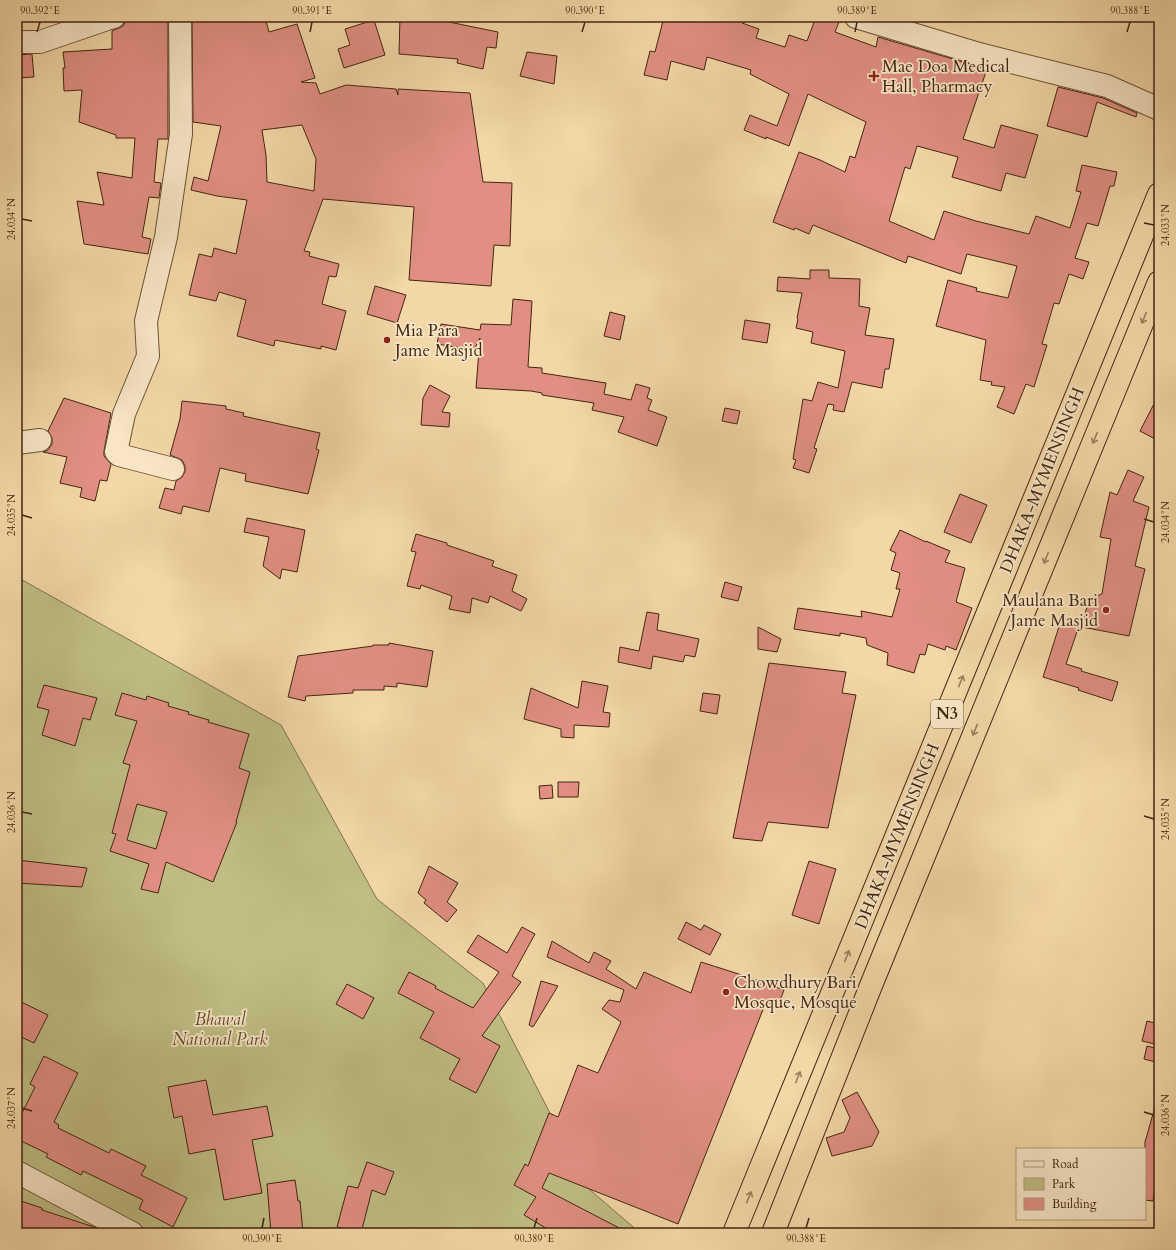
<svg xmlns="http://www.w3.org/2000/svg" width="1176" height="1250" font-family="Cardo,serif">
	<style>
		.green { fill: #bfbd84; stroke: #81724a }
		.building { fill: #e08f82; stroke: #432611; fill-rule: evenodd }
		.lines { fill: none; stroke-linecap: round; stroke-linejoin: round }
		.minor-casing { stroke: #6f5236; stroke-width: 24 }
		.highway-casing { stroke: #432611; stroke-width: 24 }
		.minor { stroke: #f7e5c6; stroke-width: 22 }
		.highway { stroke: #f3d7a7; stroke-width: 22 }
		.oneway { stroke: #9b7e5c }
		.ticks { fill: none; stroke: #432611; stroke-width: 1.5 }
		.poi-dot { fill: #8f2418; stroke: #f7e5c6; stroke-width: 1.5 }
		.labels { text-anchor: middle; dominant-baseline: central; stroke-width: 3.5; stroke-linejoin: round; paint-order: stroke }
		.shield { fill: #f7e5c6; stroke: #795f47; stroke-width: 1 }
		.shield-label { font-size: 16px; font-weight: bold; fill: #432611 }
		.poi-label { font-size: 17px; fill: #432611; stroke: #f7e5c6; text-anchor: start }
		.street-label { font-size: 17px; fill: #432611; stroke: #f7e5c6 }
		.park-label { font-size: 17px; font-style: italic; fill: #624c2e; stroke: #f7e5c6 }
		.neatline { fill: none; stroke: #432611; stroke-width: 1.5 }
		.ticks-label { font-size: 10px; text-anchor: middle; fill: #432611 }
	</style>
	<rect width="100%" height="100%" fill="#f3d7a7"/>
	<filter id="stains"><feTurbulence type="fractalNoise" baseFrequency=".005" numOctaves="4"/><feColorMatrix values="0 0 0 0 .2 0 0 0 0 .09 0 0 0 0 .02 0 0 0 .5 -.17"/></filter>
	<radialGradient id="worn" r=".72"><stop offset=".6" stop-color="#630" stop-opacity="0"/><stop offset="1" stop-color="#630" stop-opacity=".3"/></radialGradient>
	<path class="green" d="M17 577 281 725 377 899 483 983 589 1189 640 1233H17Z"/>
	<path class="building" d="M135 17H168V139H158L154 182 161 183 159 198 149 197 142 237 151 239 148 254 84 244 77 201 104 205 97 172 132 178 135 138H116V135L79 122 82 90 64 91 63 68H65L63 52 112 49V31L123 26 126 21 135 20Z
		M192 17H265L269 32 297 24 315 78 301 82 316 83 320 94 346 85 396 89 398 95V89L470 93 483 182 512 183 510 246 494 245 491 286 409 280 414 207 323 199 304 251 310 252 309 256 339 264 336 277 329 276 322 304 346 311 336 350 321 346V349L275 340 274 346 237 336 246 300 219 292 216 301 189 295 199 254 212 257 214 248 236 254 247 200 217 196 191 190 194 177 208 181 221 126 193 122ZM302 125 316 159 314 191 267 182 266 155 262 130Z
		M400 17H444V21L498 32 496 48 487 47 483 69 457 63 458 59 399 54Z
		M664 17H744L742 23 759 29 756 38 785 47 789 35 807 41 816 17H841L835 32 876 47 878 37 987 69 963 139 994 148 1001 125 1038 135 1025 178 1006 173 1001 191 952 177 958 157 917 146 910 169 905 167 889 221 934 240 944 211 976 221 1029 234 1036 216 1070 228 1081 192 1076 191 1082 165 1117 172 1114 186H1110L1098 226 1087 223 1075 258 1089 262 1083 279 1069 274 1059 304 1054 303 1042 344 1047 345 1034 387 1026 384 1014 414 997 407 1005 387 991 385 992 382 980 380 986 340 936 326 948 280 977 288 976 291 1008 298 1017 266 967 254 961 274 908 256 906 263 813 225 809 234 795 228 794 230 773 222 799 152 820 160 845 172 850 156 855 158 866 122 808 94 789 146 766 137V139L744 130 750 115 777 126 789 94 750 74 751 70 707 57 704 70 671 61 667 80 644 75 650 51 655 52Z
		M374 20 385 55 344 68 338 49 350 45 345 29Z
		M527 52 557 56 554 84 520 76Z
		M32 54 34 77 17 78V55Z
		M1058 87 1103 98 1137 113 1136 117 1097 102 1087 137 1047 126Z
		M810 270H829V278L860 279 859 306 870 308 865 335 894 339 889 369H885L882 388 852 382 844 412 833 410 834 405 828 404 814 448 817 449 809 473 793 468 796 460 793 459 803 399 812 401 818 382 838 388 845 351 811 343 813 332 796 328 798 319 797 318 802 293 777 291 778 277 810 279Z
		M375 286 406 295 397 323 367 314Z
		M513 299 532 301 528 367 542 368V373L606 383 604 394 631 400 636 384 650 388 647 398 652 400 648 410 667 417 657 446 618 432 624 417 592 410 594 403 542 395V393L531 391 476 388 480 338 474 350 437 344 441 324 480 330 481 324 511 325Z
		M610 312 625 316 620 340 604 336Z
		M745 320 770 324 767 343 742 339Z
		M430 385 450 396 442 412 450 413 449 427 421 425 423 398Z
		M1159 394V441L1140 431Z
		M64 398 111 413 104 451V456L111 464 107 481 100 480 95 501 80 497 82 488 60 483 67 457 43 452 48 450 52 444V438L48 431Z
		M182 401 226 406V409L244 413 243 416 320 433 316 449 319 450 308 494 245 481 246 474 220 468 209 512 183 506 181 514 159 508 165 488 174 490 176 481 182 477 185 472V466L182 460 170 455 180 419Z
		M725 408 740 411 737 424 722 421Z
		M1128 470 1144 477 1133 501 1149 507 1135 566 1145 569 1129 636 1082 627 1086 610 1091 598 1102 594 1111 539 1100 537 1110 492 1117 495Z
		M960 494 987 505 971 543 944 532Z
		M247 518 305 530 297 572 282 569 280 579 263 566 269 537 244 532Z
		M900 530 926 542V541L950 551 945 562 965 568 956 602 972 608 956 650 946 646 945 650 928 644 925 655 920 654 914 673 887 665 888 653 867 645 866 638 840 633V636L794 629 798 608 862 617 861 611 892 617 900 589H896L900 573 891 570 896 553 890 550Z
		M416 534 447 543V545L494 561 492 566 517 575 512 591 527 599 521 611 490 596 488 603 472 598 470 613 449 609 452 596 421 585 420 589 407 586 416 552 411 551Z
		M725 582 742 587 738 601 721 597Z
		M647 612 659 614 657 630 699 639 695 657 685 655 683 662 653 656 651 669 618 662 620 647 639 651Z
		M1062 617 1080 623 1066 664 1082 669 1081 671 1118 682 1112 701 1078 690 1079 688 1043 677Z
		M758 627 781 639 777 652 758 649Z
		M389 643 433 651 427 687 397 683V687L384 686V690H353V693L306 696 305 701 288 697 298 656 373 646V645H389Z
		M769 663 846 672 842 693 856 695 828 828 768 822 762 841 733 838Z
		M582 681 608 686 603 712 610 713 609 727 574 725V738L561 737V729L524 719 531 688 578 708Z
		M44 685 97 698 90 720 83 718 75 746 42 735 49 710 37 707Z
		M122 693 146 700 147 696 169 703 168 706 189 712 188 714 209 720 208 722 249 734 239 768 250 772 236 822H237L213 882 166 862 158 893 141 889 149 864 110 851 116 834 112 833 130 765 123 763 137 721 115 715ZM137 804 167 812 156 849 127 840Z
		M703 693 720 695 717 714 700 711Z
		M558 782H579L578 797H558Z
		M552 785 553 798 540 799 539 786Z
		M17 860 87 868 82 887 17 883Z
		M809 861 836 869 819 924 792 915Z
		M429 866 458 883 447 902 457 910 447 922 424 903 426 900 418 893Z
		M686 922 701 930 704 925 721 934 710 955 678 939Z
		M522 927 535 934 512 976 521 982 482 1036 500 1046 476 1093 449 1079 460 1059 420 1038 434 1012 398 993 409 972 436 986 435 988 473 1008 499 972 467 952 478 935 507 953Z
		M552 941 589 963 594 952 611 961 606 969 636 989 644 972 691 993 701 962 745 976 784 990 778 1006 766 1002 678 1224 549 1173 542 1188 629 1233H554L524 1215 536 1197 514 1185 525 1164 528 1166 549 1113 558 1117 578 1065 598 1073 621 1022 602 1009 609 1000 620 1002 624 990 547 957Z
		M541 981 558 986 533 1027 529 1025Z
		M347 984 374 998 363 1019 336 1004Z
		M17 1000 48 1015 34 1043 17 1035Z
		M1147 1021 1159 1024 1155 1044 1142 1041Z
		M1147 1046 1159 1049V1063L1144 1059Z
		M44 1056 78 1073 54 1122 59 1125 58 1128 109 1153 111 1149 146 1166 141 1175 187 1198 173 1227 139 1209 143 1200 83 1171 81 1175 46 1157 48 1154 17 1139V1123L35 1087 30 1084Z
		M206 1080 213 1115 267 1106 273 1136 252 1140 262 1193 224 1200 215 1149 189 1154 182 1116 174 1118 168 1087Z
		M857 1092 879 1132 872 1146 832 1156 826 1138 844 1132 850 1118 842 1100Z
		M1155 1107H1159V1161L1153 1201 1145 1200V1142Z
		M367 1162 394 1172 385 1195 372 1190 361 1233 337 1227 348 1186 358 1188Z
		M295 1180 298 1201H300L303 1233H271L267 1184Z
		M21 1201 42 1208V1210L97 1228 102 1231V1233H17V1212Z"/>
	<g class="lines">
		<defs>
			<path id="minor" d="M856 17 979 54 1107 86 1159 109
				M17 42H40L107 19 114 17
				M17 443 40 440
				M173 469 119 455 116 452 124 414 148 356 146 321 166 237 181 134 180 17
				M17 1172 132 1233"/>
			<path id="highway" d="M734 1233 1159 194
				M773 1233 872 983 1159 282"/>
		</defs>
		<use href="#minor" class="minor-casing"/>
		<use href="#highway" class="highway-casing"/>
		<use href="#minor" class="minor"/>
		<use href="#highway" class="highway"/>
	</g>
	<defs><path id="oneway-shaft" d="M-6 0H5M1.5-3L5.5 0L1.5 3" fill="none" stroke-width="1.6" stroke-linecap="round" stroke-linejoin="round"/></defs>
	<g class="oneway">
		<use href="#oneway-shaft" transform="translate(1144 318) rotate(112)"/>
		<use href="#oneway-shaft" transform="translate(1095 438) rotate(112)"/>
		<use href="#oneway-shaft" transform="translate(1046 558) rotate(112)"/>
		<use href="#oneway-shaft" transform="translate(961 681) rotate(-68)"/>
		<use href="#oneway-shaft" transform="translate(975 730) rotate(112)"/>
		<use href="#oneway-shaft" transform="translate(847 956) rotate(-68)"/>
		<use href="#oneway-shaft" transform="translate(798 1077) rotate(-68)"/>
		<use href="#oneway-shaft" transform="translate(749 1197) rotate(-68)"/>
	</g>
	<path class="ticks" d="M37 32 40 22M310 32 312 22M582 32 585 22M855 32 857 22M1127 32 1130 22M22 219 32 221M1144 223 1154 225M22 515 32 518M1144 519 1154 522M22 812 32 814M1144 816 1154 819M22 1108 32 1111M1144 1112 1154 1115M262 1228 264 1218M534 1228 537 1218M806 1228 809 1218"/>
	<g class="poi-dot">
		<path d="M872 70h4v4h4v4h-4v4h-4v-4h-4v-4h4z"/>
		<circle cx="387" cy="340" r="4"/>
		<circle cx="1106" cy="610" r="4"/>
		<circle cx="726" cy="992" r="4"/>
	</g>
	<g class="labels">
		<rect class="shield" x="931" y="700" width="32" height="28" rx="3"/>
		<g class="shield-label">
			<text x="947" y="714">N3</text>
		</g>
		<g class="poi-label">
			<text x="882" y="66">Mae Doa Medical<tspan x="882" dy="20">Hall, Pharmacy</tspan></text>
			<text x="395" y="330">Mia Para<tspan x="395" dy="20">Jame Masjid</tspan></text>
			<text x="1098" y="600" text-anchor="end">Maulana Bari<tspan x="1098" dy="20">Jame Masjid</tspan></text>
			<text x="734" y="982">Chowdhury Bari<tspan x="734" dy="20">Mosque, Mosque</tspan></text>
		</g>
		<g class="street-label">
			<text transform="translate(1042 480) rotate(-68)">DHAKA-MYMENSINGH</text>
			<text transform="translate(897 836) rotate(-68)">DHAKA-MYMENSINGH</text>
		</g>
		<g class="park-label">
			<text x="220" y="1019">Bhawal<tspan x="220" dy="20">National Park</tspan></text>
		</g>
	</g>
	<rect width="1176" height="1250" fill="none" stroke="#f3d7a7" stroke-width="44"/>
	<rect x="1016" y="1148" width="130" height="72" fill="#f7e5c6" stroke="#af997e"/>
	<rect x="1024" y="1161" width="20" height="6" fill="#f7e5c6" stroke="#af997e"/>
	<text x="1052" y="1168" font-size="12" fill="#432611">Road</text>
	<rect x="1024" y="1178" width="20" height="12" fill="#bfbd84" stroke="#af997e"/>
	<text x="1052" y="1188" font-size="12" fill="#432611">Park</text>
	<rect x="1024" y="1198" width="20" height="12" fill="#e08f82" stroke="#af997e"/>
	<text x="1052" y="1208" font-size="12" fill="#432611">Building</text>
	<rect x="22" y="22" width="1132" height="1206" class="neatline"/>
	<g class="ticks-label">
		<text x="40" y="14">90.392°E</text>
		<text x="312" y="14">90.391°E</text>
		<text x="585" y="14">90.390°E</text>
		<text x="857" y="14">90.389°E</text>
		<text x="1130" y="14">90.388°E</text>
		<text transform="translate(11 219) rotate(-90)" y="4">24.034°N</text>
		<text transform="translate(1165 225) rotate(-90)" y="4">24.033°N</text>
		<text transform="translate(11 515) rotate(-90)" y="4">24.035°N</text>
		<text transform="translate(1165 522) rotate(-90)" y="4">24.034°N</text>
		<text transform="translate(11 812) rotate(-90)" y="4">24.036°N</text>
		<text transform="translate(1165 819) rotate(-90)" y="4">24.035°N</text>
		<text transform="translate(11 1108) rotate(-90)" y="4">24.037°N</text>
		<text transform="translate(1165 1115) rotate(-90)" y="4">24.036°N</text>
		<text x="262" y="1242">90.390°E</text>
		<text x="534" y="1242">90.389°E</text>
		<text x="806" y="1242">90.388°E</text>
	</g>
	<rect width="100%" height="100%" filter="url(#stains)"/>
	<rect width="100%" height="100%" fill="url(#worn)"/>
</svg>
